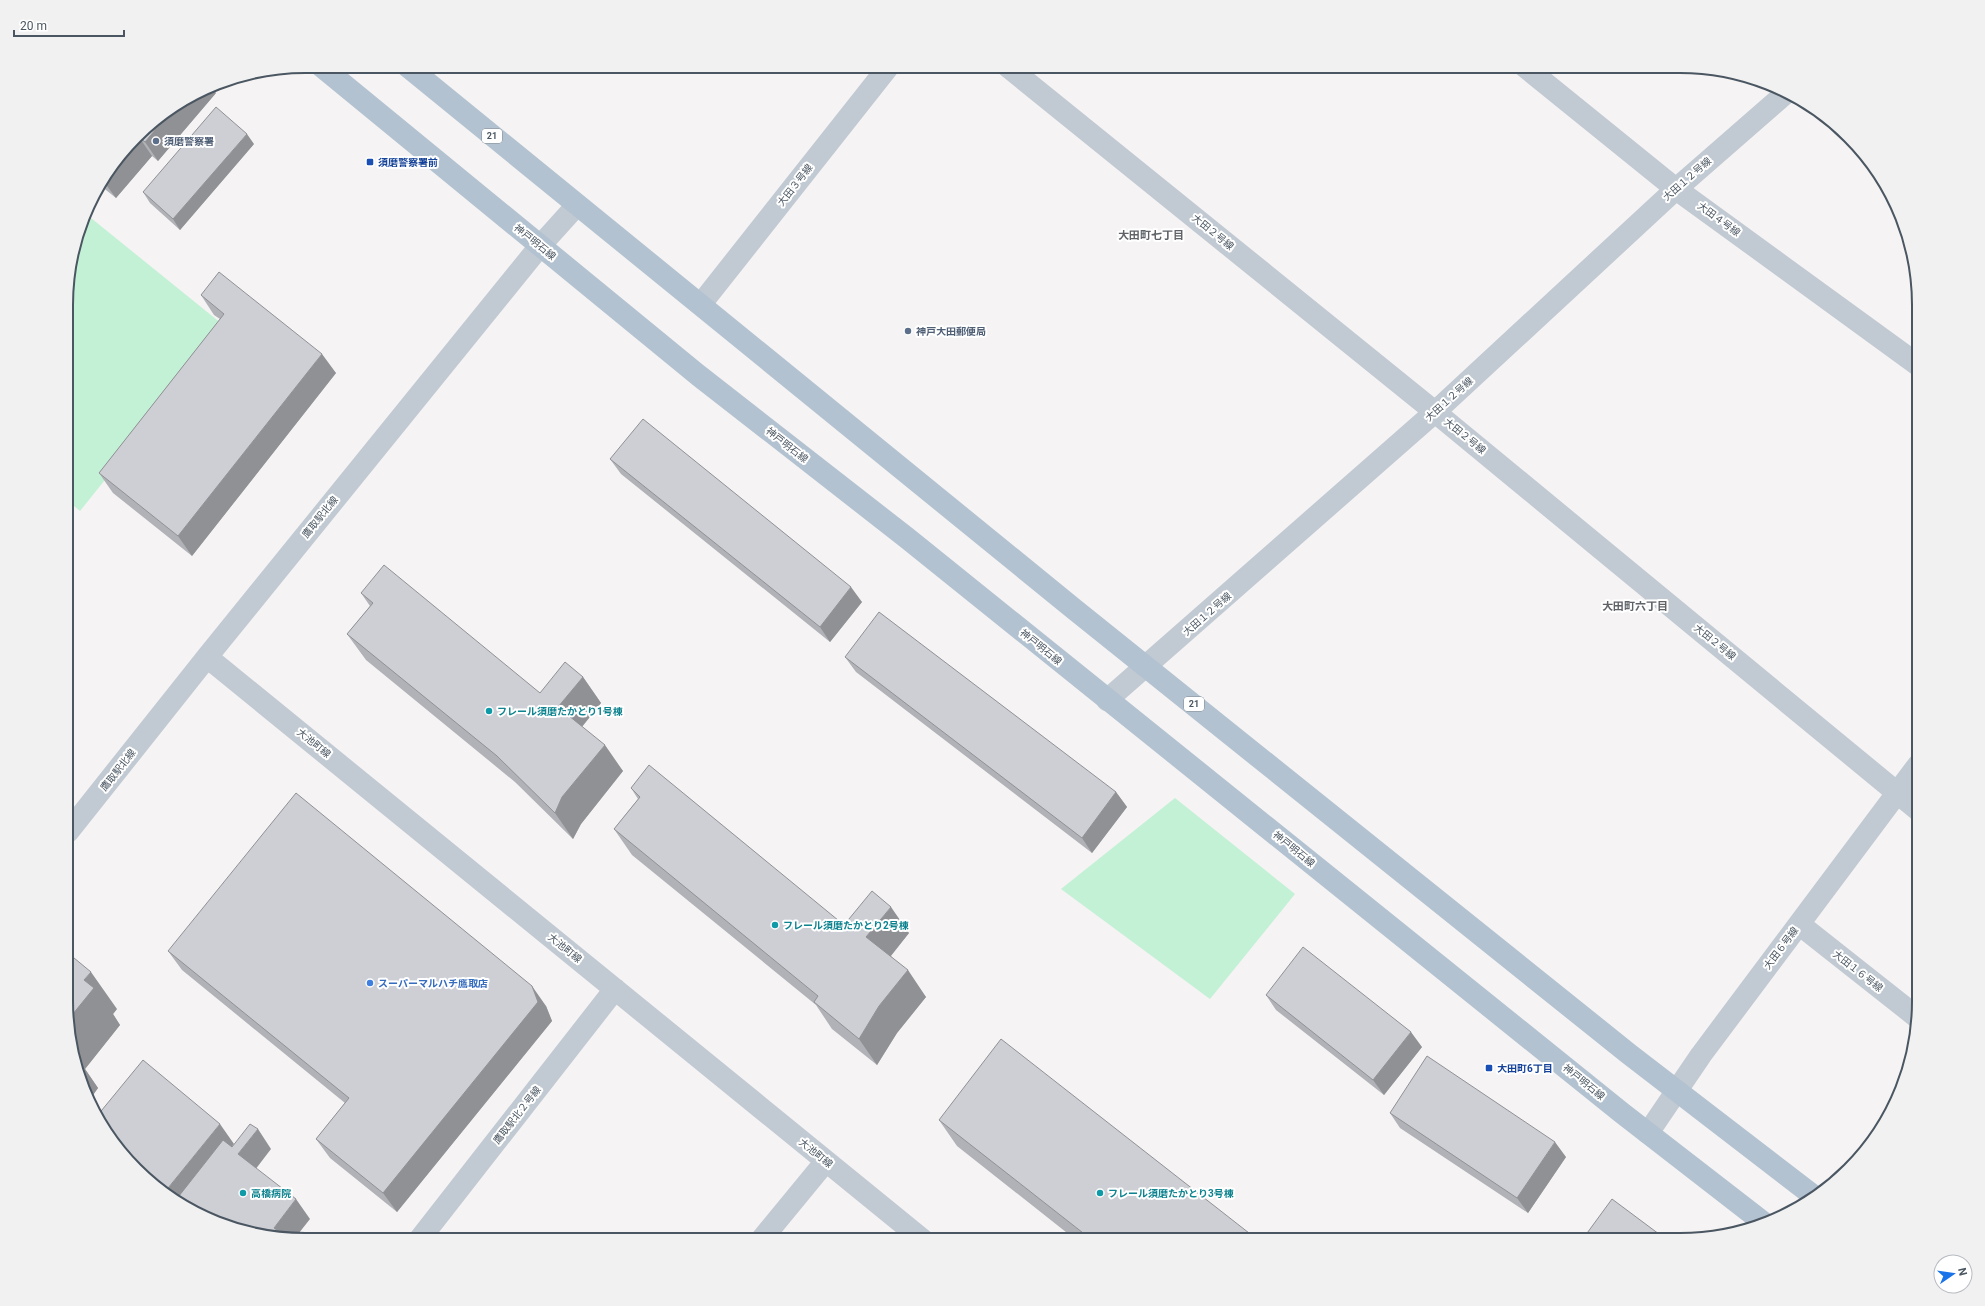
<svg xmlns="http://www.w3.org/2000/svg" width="1985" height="1306" font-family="Roboto,'Noto Sans JP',sans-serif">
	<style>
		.education { fill: #e6e4e5 }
		.green { fill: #c3f1d5 }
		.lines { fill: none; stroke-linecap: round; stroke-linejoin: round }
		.minor { stroke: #c1cad2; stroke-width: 22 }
		.major { stroke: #b3c2d1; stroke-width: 22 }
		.wall { fill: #b0b2b7 }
		.shaded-wall { fill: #909195 }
		.building { fill: #cdcfd5; stroke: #909195 }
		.service-dot { fill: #5c6f8a; stroke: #fff; stroke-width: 1.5 }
		.transit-dot { fill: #1a4fb4; stroke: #fff; stroke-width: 1.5 }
		.culture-dot { fill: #0f9aa8; stroke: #fff; stroke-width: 1.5 }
		.shop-dot { fill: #3f7fe0; stroke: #fff; stroke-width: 1.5 }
		.labels { text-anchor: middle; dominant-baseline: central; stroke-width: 4; stroke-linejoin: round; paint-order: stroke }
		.shield { fill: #fff; stroke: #808990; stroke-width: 1 }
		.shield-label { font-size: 9px; font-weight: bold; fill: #4a5661 }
		.service-label { font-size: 10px; font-weight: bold; fill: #4e5e75; stroke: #fff; text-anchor: start }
		.transit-label { font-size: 10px; font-weight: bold; fill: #164399; stroke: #fff; text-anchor: start }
		.street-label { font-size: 10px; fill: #4a5661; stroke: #fff }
		.culture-label { font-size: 10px; font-weight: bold; fill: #0d838f; stroke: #fff; text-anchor: start }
		.shop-label { font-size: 10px; font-weight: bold; fill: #366cbe; stroke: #fff; text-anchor: start }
		.neighbourhood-label { font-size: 11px; font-weight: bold; fill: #5f6368; stroke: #fff }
		.rim { fill: none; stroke: #4a5661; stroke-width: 2 }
	</style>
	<rect width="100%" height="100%" fill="#f5f3f3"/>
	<path class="education" d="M837 1232 847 1240H804L806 1236Z"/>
	<path class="green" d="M86 214 227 328 80 511 68 501V274Z
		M1175 798 1295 894 1210 999 1061 889Z"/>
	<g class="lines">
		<path class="minor" d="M1007 66 1435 412 1918 810
			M1524 66 1676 189 1918 365
			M701 304 889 66
			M207 657 923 1240
			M1107 700 1435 412 1676 189 1786 93
			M68 832 207 657 540 246 577 205
			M1799 924 1918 1018
			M1648 1133 1701 1055 1918 765
			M419 1240 615 989
			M761 1240 826 1161"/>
		<path class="major" d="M321 66 698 375 907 538 1622 1113 1764 1223
			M407 66 1074 609 1629 1054 1815 1197"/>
	</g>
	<path class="wall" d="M216 93 158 161 152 156 116 198 101 186 147 125Z
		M254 144 180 230 150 203 143 192Z
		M201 295 336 373 192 556 113 493 99 473 220 319 214 315Z
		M610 459 862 602 830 642 621 474Z
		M361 593 540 693 583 677 601 703 582 727 623 771 581 824 573 839 515 782 366 660 347 634 370 606Z
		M845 657 1116 792 1127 807 1092 853 856 672Z
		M631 788 844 925 909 933 891 956 926 997 897 1033 877 1065 832 1029 816 1005 632 855 614 829 638 799Z
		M168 951 546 1006 552 1021 397 1212 330 1158 316 1139 345 1103 182 970Z
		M1266 995 1422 1047 1384 1095 1276 1010Z
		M117 1009 113 1014 120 1025 85 1069 98 1088 93 1095 88 1091 68 1032Z
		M1390 1113 1566 1157 1528 1213 1400 1128Z
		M939 1120 1254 1240H1076L957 1146Z"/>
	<path class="shaded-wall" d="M211 86 216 93 158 161 145 142 171 111Z
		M247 134 254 144 180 230 173 219Z
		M139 137 152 156 116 198 104 182Z
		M322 354 336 373 192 556 178 536Z
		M851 587 862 602 830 642 820 627Z
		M583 677 601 703 576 734 558 707Z
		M605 745 623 771 581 824 573 839 555 813 562 797Z
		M1116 792 1127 807 1092 853 1082 838Z
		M891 907 909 933 885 963 866 937Z
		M908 970 926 997 897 1033 877 1065 859 1039 879 1006Z
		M91 972 117 1009 113 1014 120 1025 85 1069 98 1088 93 1095 86 1086 68 1032V1020L84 980Z
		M532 986 546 1006 552 1021 397 1212 383 1193Z
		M1411 1032 1422 1047 1384 1095 1373 1080Z
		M220 1124 234 1144 183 1205 172 1200 164 1193Z
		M258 1129 271 1149 252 1174 238 1154Z
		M1555 1142 1566 1157 1528 1213 1517 1198Z
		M296 1199 310 1219 295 1238 280 1236 274 1228Z
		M1249 1233 1254 1240H1244Z"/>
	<path class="building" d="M216 107 247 134 173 219 143 192Z
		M171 111 145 142 139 137 147 125Z
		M219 272 322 354 178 536 99 473 224 314 201 295Z
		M643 419 851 587 820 627 610 459Z
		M384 565 540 693 565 662 583 677 558 707 605 745 562 797 555 813 497 756 347 634 373 603 361 593Z
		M879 612 1116 792 1082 838 845 657Z
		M649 765 844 925 872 891 891 907 866 937 908 970 879 1006 859 1039 814 1002 818 996 614 829 640 797 631 788Z
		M296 793 532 986 538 1002 383 1193 316 1139 349 1098 168 951Z
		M1303 947 1411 1032 1373 1080 1266 995Z
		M68 953 91 972 84 980 94 988 68 1020Z
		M1001 1039 1249 1233 1244 1240H1092L939 1120Z
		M1427 1056 1555 1142 1517 1198 1390 1113Z
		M143 1060 220 1124 164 1193 136 1170 98 1121 97 1116Z
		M250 1124 258 1129 238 1154 296 1199 274 1228 286 1237 228 1227 175 1201 223 1140 232 1147Z
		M1612 1199 1667 1240H1582Z
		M619 1236 624 1240H616Z"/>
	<g class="service-dot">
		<circle cx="156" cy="141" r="4"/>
		<circle cx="908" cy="331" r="4"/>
	</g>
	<g class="transit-dot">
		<rect x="366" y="158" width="8" height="8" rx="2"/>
		<rect x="1485" y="1064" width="8" height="8" rx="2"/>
	</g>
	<g class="culture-dot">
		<circle cx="489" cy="711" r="4"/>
		<circle cx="775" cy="925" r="4"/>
		<circle cx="243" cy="1193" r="4"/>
		<circle cx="1100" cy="1193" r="4"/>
	</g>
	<circle class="shop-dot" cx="370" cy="983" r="4"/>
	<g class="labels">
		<g class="shield">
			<rect x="482" y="129" width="20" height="14" rx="3"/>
			<rect x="1184" y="697" width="20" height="14" rx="3"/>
		</g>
		<g class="shield-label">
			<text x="492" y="136">21</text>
			<text x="1194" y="704">21</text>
		</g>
		<g class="service-label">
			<text x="164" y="141">須磨警察署</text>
			<text x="916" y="331">神戸大田郵便局</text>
		</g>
		<g class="transit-label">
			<text x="378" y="162">須磨警察署前</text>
			<text x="1497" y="1068">大田町6丁目</text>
		</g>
		<g class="street-label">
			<text transform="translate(1687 179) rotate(-41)">大田１２号線</text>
			<text transform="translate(795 185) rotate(-52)">大田３号線</text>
			<text transform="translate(1719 219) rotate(36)">大田４号線</text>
			<text transform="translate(1213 232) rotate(39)">大田２号線</text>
			<text transform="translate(535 242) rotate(39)">神戸明石線</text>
			<text transform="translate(1449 399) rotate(-42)">大田１２号線</text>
			<text transform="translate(1465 436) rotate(39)">大田２号線</text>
			<text transform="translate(787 445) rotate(38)">神戸明石線</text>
			<text transform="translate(320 517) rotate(-51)">鷹取駅北線</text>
			<text transform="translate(1207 614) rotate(-41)">大田１２号線</text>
			<text transform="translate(1715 642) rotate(39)">大田２号線</text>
			<text transform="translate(1041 647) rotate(39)">神戸明石線</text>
			<text transform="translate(314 743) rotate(39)">大池町線</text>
			<text transform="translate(118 770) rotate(-52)">鷹取駅北線</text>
			<text transform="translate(1294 849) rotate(39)">神戸明石線</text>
			<text transform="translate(565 948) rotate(39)">大池町線</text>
			<text transform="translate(1781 948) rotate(-53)">大田６号線</text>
			<text transform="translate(1858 971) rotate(38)">大田１６号線</text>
			<text transform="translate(1584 1082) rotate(39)">神戸明石線</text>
			<text transform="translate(517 1115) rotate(-52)">鷹取駅北２号線</text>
			<text transform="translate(816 1153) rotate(39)">大池町線</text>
		</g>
		<g class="culture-label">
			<text x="497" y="711">フレール須磨たかとり1号棟</text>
			<text x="783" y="925">フレール須磨たかとり2号棟</text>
			<text x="251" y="1193">高橋病院</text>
			<text x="1108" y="1193">フレール須磨たかとり3号棟</text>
		</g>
		<g class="shop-label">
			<text x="378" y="983">スーパーマルハチ鷹取店</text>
		</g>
		<g class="neighbourhood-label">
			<text x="1151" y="235">大田町七丁目</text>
			<text x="1635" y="606">大田町六丁目</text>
		</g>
	</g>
	<path d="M0 0H1985V1306H0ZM305 73H1680A232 232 0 0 1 1912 305V1001A232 232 0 0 1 1680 1233H305A232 232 0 0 1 73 1001V305A232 232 0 0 1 305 73Z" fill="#f1f1f2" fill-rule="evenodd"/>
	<path class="rim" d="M305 73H1680A232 232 0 0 1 1912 305V1001A232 232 0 0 1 1680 1233H305A232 232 0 0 1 73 1001V305A232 232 0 0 1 305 73Z"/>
	<g transform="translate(1953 1274) rotate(77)"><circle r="19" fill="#ffffff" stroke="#b7bbc0"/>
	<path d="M0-3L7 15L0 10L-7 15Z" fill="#1a73e8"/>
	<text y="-6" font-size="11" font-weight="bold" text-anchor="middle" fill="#4a5661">N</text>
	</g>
	<path d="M14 30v6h110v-6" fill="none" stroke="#4a5661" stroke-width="2"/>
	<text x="20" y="30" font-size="12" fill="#4a5661" stroke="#ffffff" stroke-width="3" paint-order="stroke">20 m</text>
</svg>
